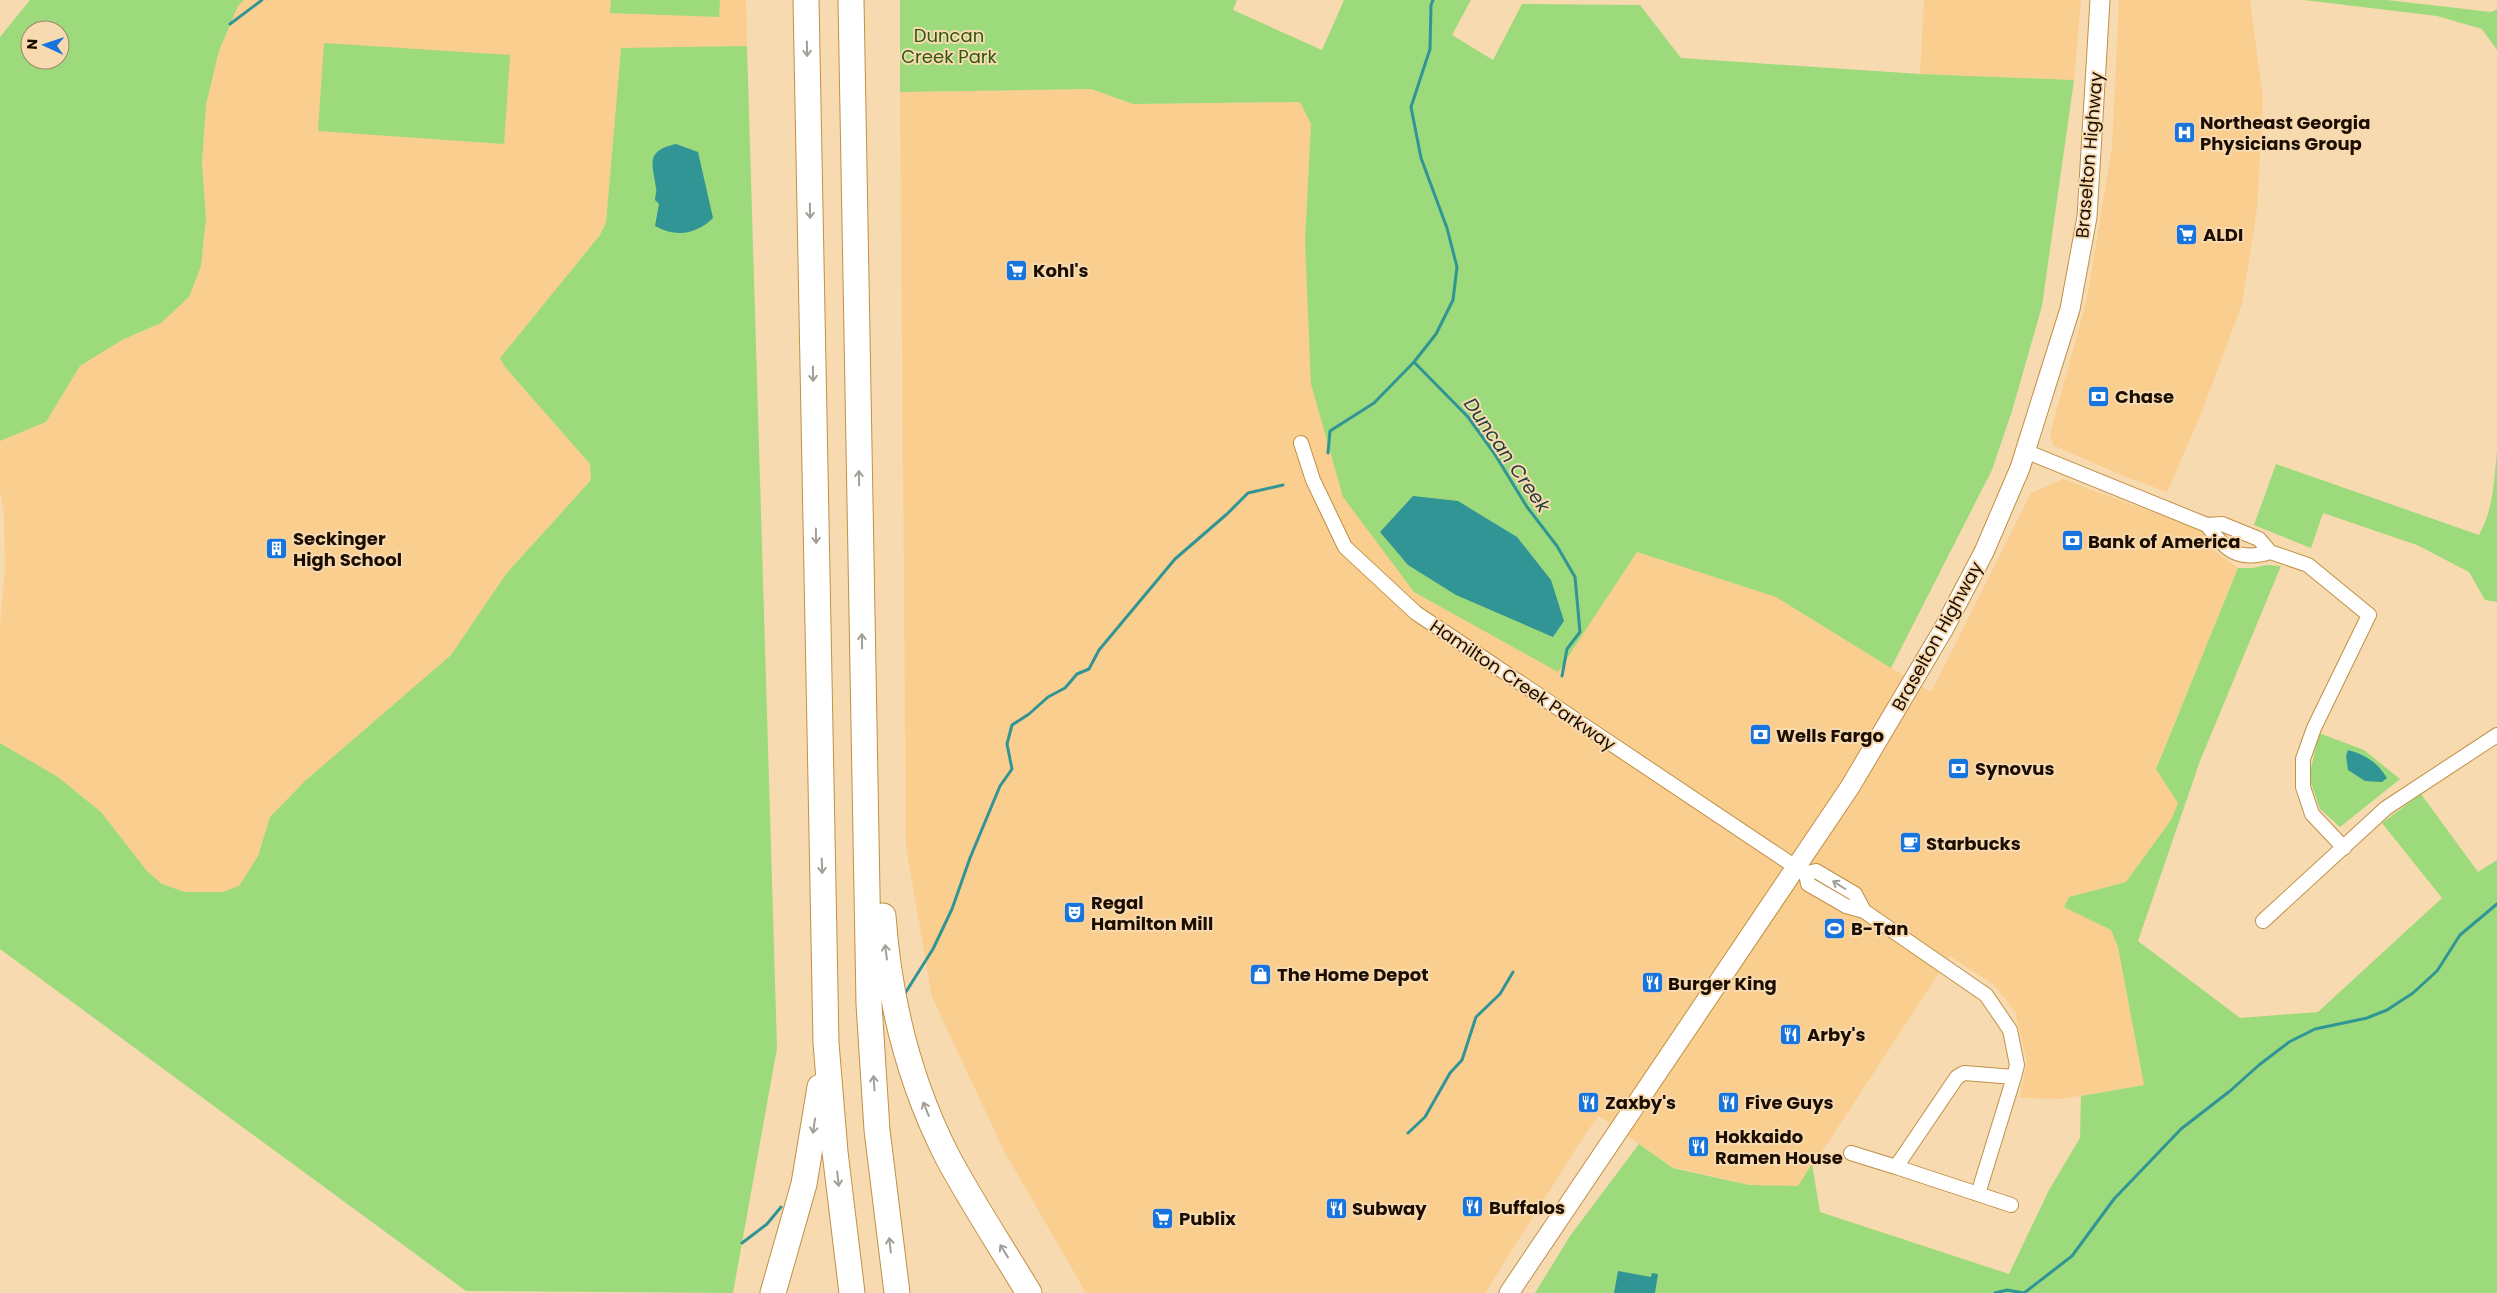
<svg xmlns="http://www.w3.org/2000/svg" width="2497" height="1293" font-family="Poppins,sans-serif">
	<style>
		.built { fill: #face8f }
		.green { fill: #9cda7c; fill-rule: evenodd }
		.water { fill: #319596 }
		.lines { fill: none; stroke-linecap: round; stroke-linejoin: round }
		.stream { stroke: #319596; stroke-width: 3 }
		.street-casing { stroke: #c09046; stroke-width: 16 }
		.secondary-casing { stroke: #c09046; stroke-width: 21 }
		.highway-casing { stroke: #c09046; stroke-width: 27 }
		.street { stroke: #fff; stroke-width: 14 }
		.secondary { stroke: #fff; stroke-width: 19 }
		.highway { stroke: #fff; stroke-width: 25 }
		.oneway { stroke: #a49e99 }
		.labels { text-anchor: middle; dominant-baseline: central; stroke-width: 4; stroke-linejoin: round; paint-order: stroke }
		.park-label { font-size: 18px; fill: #2d5711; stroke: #f8dab0 }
		.poi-label { font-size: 18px; font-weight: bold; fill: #1b0d00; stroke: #f8dab0; text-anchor: start }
		.street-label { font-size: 18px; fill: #1b0d00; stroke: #f8dab0 }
		.water-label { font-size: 19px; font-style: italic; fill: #1f3d3d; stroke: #f8dab0 }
	</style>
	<rect width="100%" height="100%" fill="#f8dab0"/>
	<path class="built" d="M244 0H746L747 46 621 49 606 223 600 235 500 358 505 367 590 464 591 480 506 574 451 655 305 781 270 817 258 856 239 886 223 892H185L162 884 147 871 101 812 58 777 0 743V624L5 569 4 513 0 492V441L46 422 80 366 122 340 161 323 201 266 206 218 202 162 206 105 219 51 238 6Z
		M1924 0H2081L2074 80 1920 74Z
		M2119 0H2250L2263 99 2257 209 2242 304 2201 414 2167 492 2121 475 2053 445 2050 434 2087 299 2112 147Z
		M1091 89 1133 104 1300 102 1311 124 1305 240 1558 671 1637 552 1776 597 1931 692 2031 493 2063 479 2206 532 2212 549 2238 568 2156 768 2178 803 2171 820 2126 882 2069 897 2064 906 2111 930 2118 947 2144 1085 2061 1099 2020 1098 2027 1061 2015 1012 1995 986 1950 956 1799 1187 1749 1185 1673 1167 1599 1116 1586 1133 1485 1293H1086L1004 1151 932 997 906 847 900 92Z"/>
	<path class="green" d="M30 0H244L238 6 219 51 206 105 202 162 206 218 201 266 189 297 161 323 122 340 80 366 46 422 0 441V37ZM30 30H60V60H30Z
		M611 0H720L719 17 610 13Z
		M900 0H1237L1233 10 1322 50 1344 0H1471L1452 35 1493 60 1522 4 1640 5 1681 58 1920 74 2074 80 2042 306 2012 411 1992 470 1891 668 1776 597 1637 552 1558 672 1414 592 1343 497 1311 384 1305 240 1311 124 1300 102 1133 104 1091 89 900 92Z
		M2304 0H2387L2491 12 2497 9V50L2482 29 2437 16Z
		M324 43 510 55 504 144 318 131Z
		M747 46 777 1048 733 1293 466 1291 0 949V743L58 777 101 812 147 871 162 884 185 892H223L239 886 258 856 270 817 305 781 451 655 506 574 591 480 590 464 505 367 500 358 600 235 606 223 621 48Z
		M2497 451V602L2485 600 2469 572 2417 545 2323 513 2311 548 2254 525 2276 464 2479 535C2494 508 2494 480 2497 451Z
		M2266 565 2281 566 2200 761 2138 941 2240 1018 2318 1012 2442 898 2382 823 2421 794 2478 872 2497 860V1293H1535L1570 1236 1639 1144 1673 1168 1749 1185 1798 1186 1812 1164 1820 1212 2009 1274 2049 1190 2080 1138 2081 1096 2144 1085 2118 947 2111 930 2064 907 2069 897 2126 882 2171 820 2178 803 2156 769 2238 568H2253Z
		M2319 733 2364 750 2400 779 2340 827 2320 809 2309 777Z"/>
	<path class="water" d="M676 144 698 152 713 218C697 234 676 238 655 226L659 204 655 200C655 196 657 192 656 188 653 165 644 151 676 144Z
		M1413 496 1458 501 1517 537 1551 580 1564 621 1553 637 1456 595 1408 565 1380 532Z
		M2348 750C2366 755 2377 762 2387 778L2382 782 2365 781 2348 770 2346 756Z
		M1618 1271 1651 1277 1652 1273 1658 1274 1655 1293H1614Z"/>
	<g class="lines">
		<path class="stream" d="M230 24 262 0
			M1414 362 1468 417 1494 453 1527 507 1557 546 1575 577 1580 632 1567 649 1562 676
			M1328 453 1330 431 1374 403 1414 362 1436 334 1453 300 1457 267 1447 228 1421 158 1411 107 1430 49 1431 5 1433 0
			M904 995 933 949 952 909 970 858 1000 786 1012 769 1007 744 1012 725 1029 714 1048 697 1065 688 1077 674 1089 669 1099 650 1175 559 1227 514 1248 493 1283 485
			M1408 1133 1425 1117 1450 1073 1462 1060 1476 1017 1500 994 1513 972
			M742 1243 767 1224 781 1207
			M1995 1293 2007 1290 2024 1293 2072 1256 2114 1199 2181 1129 2230 1091 2259 1065 2289 1042 2315 1029 2367 1018 2387 1010 2413 993 2437 971 2460 935 2497 904"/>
		<defs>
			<path id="street" d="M1301 443 1313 480 1345 547 1416 613 1797 868 1806 873 1816 871 1855 894 1864 911
				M2025 451 2207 525
				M2270 552C2238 562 2225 550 2207 525L2222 524 2259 539 2270 552 2308 565 2369 615 2314 728 2303 759V787L2312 814 2344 848
				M1806 873 1808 884 1846 906 1864 911 1986 995 2010 1030 2017 1065 2014 1077 1978 1194 1896 1167 1957 1077 1964 1073 2014 1077
				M2263 921 2386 808 2497 735
				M1851 1153 1896 1167
				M1978 1194 2011 1205"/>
			<path id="secondary" d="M1509 1293 1850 787 1943 630 1984 552 2020 468 2070 309 2087 217 2100 0"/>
			<path id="highway" d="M806 0 826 1043 835 1152 852 1293
				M851 0 869 1004 877 1130 897 1293
				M883 916C889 1000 909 1081 947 1156 972 1203 1002 1248 1029 1293
				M773 1293 804 1184 820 1087"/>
		</defs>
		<use href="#street" class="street-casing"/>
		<use href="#secondary" class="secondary-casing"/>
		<use href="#highway" class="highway-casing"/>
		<use href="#street" class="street"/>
		<use href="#secondary" class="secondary"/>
		<use href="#highway" class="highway"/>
	</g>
	<defs><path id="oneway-shaft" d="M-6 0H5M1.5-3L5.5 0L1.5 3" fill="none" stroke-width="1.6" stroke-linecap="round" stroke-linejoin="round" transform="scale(1.25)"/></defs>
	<g class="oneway">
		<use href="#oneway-shaft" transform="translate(807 49) rotate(89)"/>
		<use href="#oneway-shaft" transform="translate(810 211) rotate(89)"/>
		<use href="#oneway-shaft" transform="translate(813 374) rotate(89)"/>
		<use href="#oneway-shaft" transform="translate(859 478) rotate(-91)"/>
		<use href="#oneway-shaft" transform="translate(816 536) rotate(89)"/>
		<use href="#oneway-shaft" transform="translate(862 641) rotate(-91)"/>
		<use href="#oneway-shaft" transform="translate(822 866) rotate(88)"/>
		<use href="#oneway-shaft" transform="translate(1839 885) rotate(-148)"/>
		<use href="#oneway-shaft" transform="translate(886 952) rotate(-97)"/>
		<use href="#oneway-shaft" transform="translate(874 1083) rotate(-94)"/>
		<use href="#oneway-shaft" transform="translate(926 1109) rotate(-112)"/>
		<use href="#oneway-shaft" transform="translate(814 1126) rotate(98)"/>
		<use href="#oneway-shaft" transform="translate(838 1179) rotate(84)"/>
		<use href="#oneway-shaft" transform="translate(890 1245) rotate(-96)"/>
		<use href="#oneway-shaft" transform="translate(1004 1251) rotate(-122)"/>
	</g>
	<defs>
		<symbol id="hospital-square" viewBox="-11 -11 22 22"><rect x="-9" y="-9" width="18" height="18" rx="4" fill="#1774dd" stroke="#f8dab0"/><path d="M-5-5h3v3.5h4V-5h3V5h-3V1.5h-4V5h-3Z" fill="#fff"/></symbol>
		<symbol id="supermarket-square" viewBox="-11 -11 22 22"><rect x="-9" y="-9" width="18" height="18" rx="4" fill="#1774dd" stroke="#f8dab0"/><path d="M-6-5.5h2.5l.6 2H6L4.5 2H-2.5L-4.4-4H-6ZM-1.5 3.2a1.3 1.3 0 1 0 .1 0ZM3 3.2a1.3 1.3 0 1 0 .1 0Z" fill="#fff"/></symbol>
		<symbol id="bank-square" viewBox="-11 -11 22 22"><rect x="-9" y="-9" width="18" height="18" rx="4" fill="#1774dd" stroke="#f8dab0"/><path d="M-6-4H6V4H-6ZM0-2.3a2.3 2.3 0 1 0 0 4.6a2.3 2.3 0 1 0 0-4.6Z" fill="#fff"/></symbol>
		<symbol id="building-square" viewBox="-11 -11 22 22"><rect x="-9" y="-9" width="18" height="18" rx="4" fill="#1774dd" stroke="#f8dab0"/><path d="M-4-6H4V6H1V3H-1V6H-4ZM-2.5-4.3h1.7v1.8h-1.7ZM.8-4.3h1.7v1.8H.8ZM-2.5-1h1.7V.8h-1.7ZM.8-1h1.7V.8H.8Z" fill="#fff"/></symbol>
		<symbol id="cafe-square" viewBox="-11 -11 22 22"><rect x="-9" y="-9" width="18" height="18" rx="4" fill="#1774dd" stroke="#f8dab0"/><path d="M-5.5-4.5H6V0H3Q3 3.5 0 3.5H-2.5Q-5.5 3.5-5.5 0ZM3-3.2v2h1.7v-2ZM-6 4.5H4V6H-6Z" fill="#fff"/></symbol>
		<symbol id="theatre-square" viewBox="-11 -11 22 22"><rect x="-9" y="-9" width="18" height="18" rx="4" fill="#1774dd" stroke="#f8dab0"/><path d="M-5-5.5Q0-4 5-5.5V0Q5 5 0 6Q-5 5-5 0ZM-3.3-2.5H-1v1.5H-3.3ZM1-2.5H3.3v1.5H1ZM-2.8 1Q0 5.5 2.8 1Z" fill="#fff"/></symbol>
		<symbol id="stadium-square" viewBox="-11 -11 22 22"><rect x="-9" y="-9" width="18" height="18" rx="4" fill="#1774dd" stroke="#f8dab0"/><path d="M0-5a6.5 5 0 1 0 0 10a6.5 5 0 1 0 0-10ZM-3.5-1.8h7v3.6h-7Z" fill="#fff"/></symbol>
		<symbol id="shop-square" viewBox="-11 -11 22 22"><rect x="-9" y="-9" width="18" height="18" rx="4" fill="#1774dd" stroke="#f8dab0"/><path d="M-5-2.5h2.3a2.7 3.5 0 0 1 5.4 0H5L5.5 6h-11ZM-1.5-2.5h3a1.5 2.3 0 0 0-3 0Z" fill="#fff"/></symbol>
		<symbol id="restaurant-square" viewBox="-11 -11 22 22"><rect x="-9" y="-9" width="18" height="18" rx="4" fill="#1774dd" stroke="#f8dab0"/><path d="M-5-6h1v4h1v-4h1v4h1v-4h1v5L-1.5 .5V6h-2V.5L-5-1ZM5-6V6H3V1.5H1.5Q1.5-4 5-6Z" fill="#fff"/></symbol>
	</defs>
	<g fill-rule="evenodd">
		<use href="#hospital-square" x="2172" y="120" width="25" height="25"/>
		<use href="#supermarket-square" x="2174" y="222" width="25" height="25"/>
		<use href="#supermarket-square" x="1004" y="258" width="25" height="25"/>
		<use href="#bank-square" x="2086" y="384" width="25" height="25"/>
		<use href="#bank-square" x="2060" y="528" width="25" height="25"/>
		<use href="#building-square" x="264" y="536" width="25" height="25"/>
		<use href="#bank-square" x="1748" y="722" width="25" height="25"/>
		<use href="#bank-square" x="1946" y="756" width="25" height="25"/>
		<use href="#cafe-square" x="1898" y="830" width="25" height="25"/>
		<use href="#theatre-square" x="1062" y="900" width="25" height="25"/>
		<use href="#stadium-square" x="1822" y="916" width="25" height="25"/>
		<use href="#shop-square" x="1248" y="962" width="25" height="25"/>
		<use href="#restaurant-square" x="1640" y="970" width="25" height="25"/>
		<use href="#restaurant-square" x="1778" y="1022" width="25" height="25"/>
		<use href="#restaurant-square" x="1576" y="1090" width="25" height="25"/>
		<use href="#restaurant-square" x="1716" y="1090" width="25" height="25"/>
		<use href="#restaurant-square" x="1686" y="1134" width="25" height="25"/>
		<use href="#restaurant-square" x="1460" y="1194" width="25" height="25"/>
		<use href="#restaurant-square" x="1324" y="1196" width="25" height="25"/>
		<use href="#supermarket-square" x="1150" y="1206" width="25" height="25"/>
	</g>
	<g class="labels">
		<g class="park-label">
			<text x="949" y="35">Duncan<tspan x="949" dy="21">Creek Park</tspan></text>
		</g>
		<g class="poi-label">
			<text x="2200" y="122">Northeast Georgia<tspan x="2200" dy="21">Physicians Group</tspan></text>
			<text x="2203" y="234">ALDI</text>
			<text x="1033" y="270">Kohl's</text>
			<text x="2115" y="396">Chase</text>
			<text x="293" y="538">Seckinger<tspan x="293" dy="21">High School</tspan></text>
			<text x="2088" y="541">Bank of America</text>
			<text x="1776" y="735">Wells Fargo</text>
			<text x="1975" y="768">Synovus</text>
			<text x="1926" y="843">Starbucks</text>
			<text x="1091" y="902">Regal<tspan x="1091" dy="21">Hamilton Mill</tspan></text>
			<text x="1851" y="928">B-Tan</text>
			<text x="1277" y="974">The Home Depot</text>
			<text x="1668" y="983">Burger King</text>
			<text x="1807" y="1034">Arby's</text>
			<text x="1605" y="1102">Zaxby's</text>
			<text x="1745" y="1102">Five Guys</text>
			<text x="1715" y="1136">Hokkaido<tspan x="1715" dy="21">Ramen House</tspan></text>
			<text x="1489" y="1207">Buffalos</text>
			<text x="1352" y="1208">Subway</text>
			<text x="1179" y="1218">Publix</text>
		</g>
		<g class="street-label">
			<text transform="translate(2089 155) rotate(-85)">Braselton Highway</text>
			<text transform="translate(1937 636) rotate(-61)">Braselton Highway</text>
			<text transform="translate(1523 685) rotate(34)">Hamilton Creek Parkway</text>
		</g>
		<g class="water-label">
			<text transform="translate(1507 455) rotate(55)">Duncan Creek</text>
		</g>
	</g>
	<g transform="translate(45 45) rotate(273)"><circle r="24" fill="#f8dab0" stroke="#a0886a"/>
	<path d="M0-4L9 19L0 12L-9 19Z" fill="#1774dd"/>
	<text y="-8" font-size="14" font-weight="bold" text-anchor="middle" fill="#1b0d00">N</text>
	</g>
</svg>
